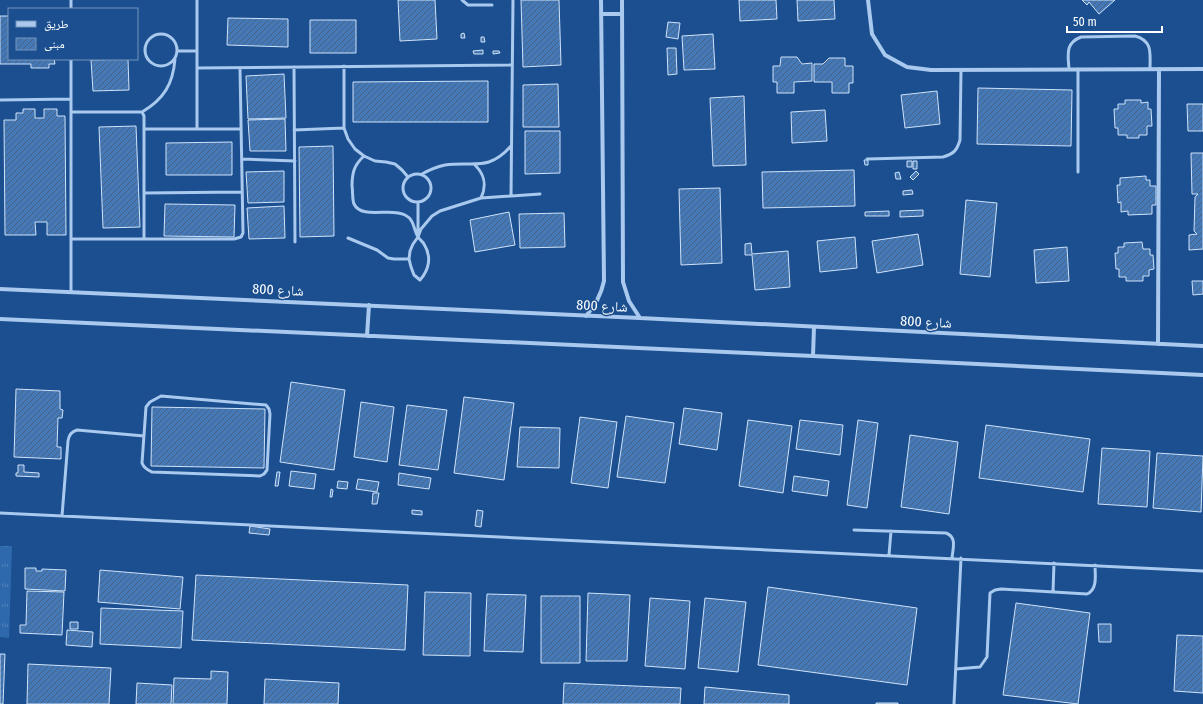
<svg xmlns="http://www.w3.org/2000/svg" width="1203" height="704" font-family="'Fira Sans Condensed','Noto Naskh Arabic',sans-serif">
	<style>
		.grass { fill: url(#grass-tufts) }
		.building { fill: url(#building-hatch); stroke: #cfe3fa }
		.lines { fill: none; stroke-linecap: round; stroke-linejoin: round }
		.service { stroke: #a9c9ee; stroke-width: 3 }
		.minor { stroke: #a9c9ee; stroke-width: 4 }
		.labels { text-anchor: middle; dominant-baseline: central; stroke-width: 3; stroke-linejoin: round; paint-order: stroke }
		.street-label { font-size: 14px; fill: #fff; stroke: #1b4f8f }
	</style>
	<defs>
		<pattern id="grass-tufts" width="24" height="20" patternUnits="userSpaceOnUse"><rect width="24" height="20" fill="#2e69ad"/><path d="M3 7l-1-3M5 7V3M7 7l1-3M15 17l-1-3M17 17v-4M19 17l1-3" fill="none" stroke="#4d80b9"/></pattern>
		<pattern id="building-hatch" width="6" height="6" patternUnits="userSpaceOnUse"><rect width="6" height="6" fill="#4478b7"/><path d="M-1 1l2-2M0 6l6-6M5 7l2-2" fill="none" stroke="#486282"/></pattern>
	</defs>
	<rect width="100%" height="100%" fill="#1b4f8f"/>
	<path class="grass" d="M0 546H12L9 638 0 637Z"/>
	<path class="building" d="M398 0H435L437 39 400 41Z
		M521 0H559L561 65 523 67Z
		M739 0H776L777 19 740 21Z
		M797 0H834L835 19 798 21Z
		M1082 0H1115L1099 14 1089 2 1087 5Z
		M0 16H9V59H62H54L55 64H49V68H31V64H0Z
		M228 18 288 19V47L227 45Z
		M310 20H356V53H310Z
		M668 22 680 23 678 39 666 37Z
		M464 33 465 38H461V34Z
		M713 34 715 69 684 70 682 36Z
		M481 37H484L485 42H481Z
		M667 48H676L677 74 668 75Z
		M483 50V54H474L473 51Z
		M493 51H499L500 53 493 54Z
		M781 57H797L802 64 812 63V81L794 82V93H777V82H773V66H780Z
		M829 58H845V66H853V83H849V93H832V82H814V64H823Z
		M128 59 129 90 93 91 91 60Z
		M284 74 286 118 248 119 246 76Z
		M488 81V122H353V82Z
		M558 84 559 127H523V85Z
		M978 88 1072 90 1071 146 977 144Z
		M937 91 940 124 905 128 901 95Z
		M744 96 746 165 713 166 710 98Z
		M1125 100H1141V103L1148 102V109H1151L1152 126H1147V135H1139V138H1127V135H1118V128H1115L1114 109H1118V104H1125Z
		M1187 104H1203V131H1188Z
		M23 109H35V118H44V109H57V116H65L66 235H47V222H35L36 235H5L4 120H16V113H23Z
		M825 110 827 141 792 143 791 112Z
		M285 119 286 151H250L248 120Z
		M136 126 140 227 103 228 99 127Z
		M525 131H560V173L525 174Z
		M232 142V175H166V143Z
		M333 146 334 236 300 237 299 147Z
		M1191 153H1203V249L1189 250V235L1197 234 1194 231 1195 197 1198 194H1192Z
		M864 160H868V165H865Z
		M907 161H912V167H907Z
		M913 161H917V169H913Z
		M854 170 855 206 763 208 762 172Z
		M284 171V202L248 203 246 172Z
		M916 171 919 174 913 180 910 177Z
		M899 172 901 179H896L895 173Z
		M1146 176V180H1150V186H1156V205H1152V214L1128 215V211L1121 212V202L1118 203 1117 185H1120V178Z
		M720 188 722 263 681 265 679 189Z
		M912 190 913 194 903 195V191Z
		M966 200 997 203 990 277 960 274Z
		M165 204 235 205 234 237 164 236Z
		M284 206 285 238 249 239 247 208Z
		M923 210V216L900 217V211Z
		M889 211V216H865V212Z
		M509 212 515 245 475 252 470 220Z
		M564 213 565 247 520 248 519 214Z
		M918 234 923 265 877 273 872 241Z
		M855 237 857 268 820 272 817 241Z
		M1142 242 1143 249H1150V255H1153L1154 269 1149 270V276H1143V281H1126V277H1119V269H1116L1115 253H1118V247H1124V243Z
		M751 243 752 254 788 251 790 287 755 290 752 255H745V244Z
		M1067 247 1069 281 1036 283 1034 250Z
		M1192 281H1203V294L1193 295Z
		M291 382 345 390 334 470 280 462Z
		M16 389 60 391V409L63 410 62 418H58L57 447H61V459L14 457Z
		M464 397 514 403 504 480 454 473Z
		M361 402 394 407 387 462 354 457Z
		M407 405 447 410 438 470 399 465Z
		M152 407 265 409 264 468 151 466Z
		M684 408 722 413 717 450 679 444Z
		M626 416 674 423 665 483 617 477Z
		M580 417 617 422 608 488 571 483Z
		M748 420 792 426 783 493 739 486Z
		M800 420 843 425 840 455 796 449Z
		M858 420 878 423 867 508 847 505Z
		M986 425 1090 439 1083 492 979 478Z
		M520 427 560 428 559 468 517 467Z
		M910 435 958 442 949 514 901 507Z
		M1102 448 1150 451 1147 507 1098 504Z
		M1157 453 1203 456 1201 512 1153 508Z
		M18 465H24V472L39 473V477L16 476V473H18Z
		M291 471 316 474 314 489 289 486Z
		M277 472H280L278 486H275Z
		M399 473 431 478 429 489 398 485Z
		M794 476 829 481 827 496 792 491Z
		M358 479 379 482 377 492 356 489Z
		M338 481 348 482 347 489 337 488Z
		M331 489 333 490 332 497H330Z
		M373 493H379L377 504H372Z
		M412 510 422 511V515L412 514Z
		M477 510 483 511 481 527 475 526Z
		M250 526 270 529 269 535 249 533Z
		M25 568H36V571H42V569L66 570 65 591 25 589Z
		M100 570 183 577 180 609 98 602Z
		M196 575 408 585 405 650 192 640Z
		M768 587 917 608 907 685 758 665Z
		M27 591 64 592 62 635 20 633V625H26Z
		M425 592 471 593 470 656 423 655Z
		M588 593 630 595 627 661H586Z
		M487 594 526 595 523 652 484 651Z
		M541 596H580V663H541Z
		M650 598 690 601 685 669 645 666Z
		M705 598 746 602 738 672 698 668Z
		M1016 603 1090 613 1078 704 1003 695Z
		M101 608 183 611 181 648 100 644Z
		M70 622H78V629H70Z
		M1098 624H1111V642H1099Z
		M67 630 93 632 92 647 66 645Z
		M1177 635 1203 636V693L1174 691Z
		M0 654H5L3 704H0Z
		M28 664 111 668 109 704H27Z
		M211 671 228 672 227 704H173L174 678 211 679Z
		M265 679 339 683 338 704H264Z
		M137 683 172 685 171 704H136Z
		M564 683 681 688 680 704H563Z
		M705 687 789 695V704H704Z
		M876 703H898V704H876Z"/>
	<g class="lines">
		<path class="service" d="M71 0V9
			M197 0V129
			M462 0 468 5H492
			M145 50a16 16 0 1 1 32 0a16 16 0 1 1-32 0Z
			M177 51H197
			M71 59V292
			M344 66V128L348 139 355 149 364 156 375 161 386 162 395 164 402 170 408 177
			M294 67 295 242
			M197 68 512 65
			M1069 69C1068 55 1065 43 1081 37L1135 36C1153 41 1150 53 1150 69
			M1078 69V172
			M0 100 71 99
			M72 112H142L144 116V239
			M142 112C164 99 173 84 175 59
			M144 129H241
			M294 130 344 128
			M364 156C354 165 352 173 352 186 353 191 352 199 354 204 362 220 391 207 405 215 415 220 413 229 418 237 420 240 423 242 424 244 432 257 429 270 420 280L414 275 411 267 409 259 410 251 413 244 418 237 421 229 432 216 440 211 481 198 540 194
			M242 159 295 161
			M867 159 943 157C954 154 957 150 960 140L961 70
			M475 165C485 175 487 185 481 198
			M403 188a14 14 0 1 1 28 0a14 14 0 1 1-28 0Z
			M422 174C429 170 436 167 445 165 474 161 488 172 511 146
			M144 193 242 192
			M511 196 513 0
			M418 202V234
			M348 238 377 250 388 258 394 259H409
			M71 239H234L241 237 243 233 240 68
			M161 396 266 405 269 409 270 414 267 470 264 474 260 476 152 472C147 470 144 468 142 463L146 407 150 402Z
			M0 513 1203 571
			M62 516 68 441C69 435 71 432 77 430L144 436
			M854 530 946 533C957 537 953 548 952 558
			M889 555 891 531
			M1053 592 1054 563
			M956 669 980 667 987 657 990 593 995 590 1001 589 1087 594C1098 589 1095 575 1095 565
			M954 704 961 558"/>
		<path class="minor" d="M622 0 623 282 629 301 640 318
			M868 0 872 34 885 55 907 67 931 70 1203 69
			M601 14H622
			M0 289 640 318 1203 346
			M586 316C596 305 601 295 604 281L601 0
			M0 319 813 356 1203 375
			M367 336 369 305
			M1158 344 1159 69
			M813 356 814 327"/>
	</g>
	<g class="labels">
		<g class="street-label">
			<text transform="translate(278 290) rotate(3)">شارع 800</text>
			<text transform="translate(602 306) rotate(3)">شارع 800</text>
			<text transform="translate(926 322) rotate(3)">شارع 800</text>
		</g>
	</g>
	<rect x="8" y="8" width="130" height="52" fill="#1b4f8f" stroke="#7695bc"/>
	<rect x="16" y="21" width="20" height="6" fill="#a9c9ee" stroke="#7695bc"/>
	<text x="44" y="28" font-size="12" fill="#ffffff">طريق</text>
	<rect x="16" y="38" width="20" height="12" fill="url(#building-hatch)" stroke="#7695bc"/>
	<text x="44" y="48" font-size="12" fill="#ffffff">مبنى</text>
	<path d="M1067 26v6h95v-6" fill="none" stroke="#ffffff" stroke-width="2"/>
	<text x="1073" y="26" font-size="12" fill="#ffffff" stroke="#1b4f8f" stroke-width="3" paint-order="stroke">50 m</text>
</svg>
